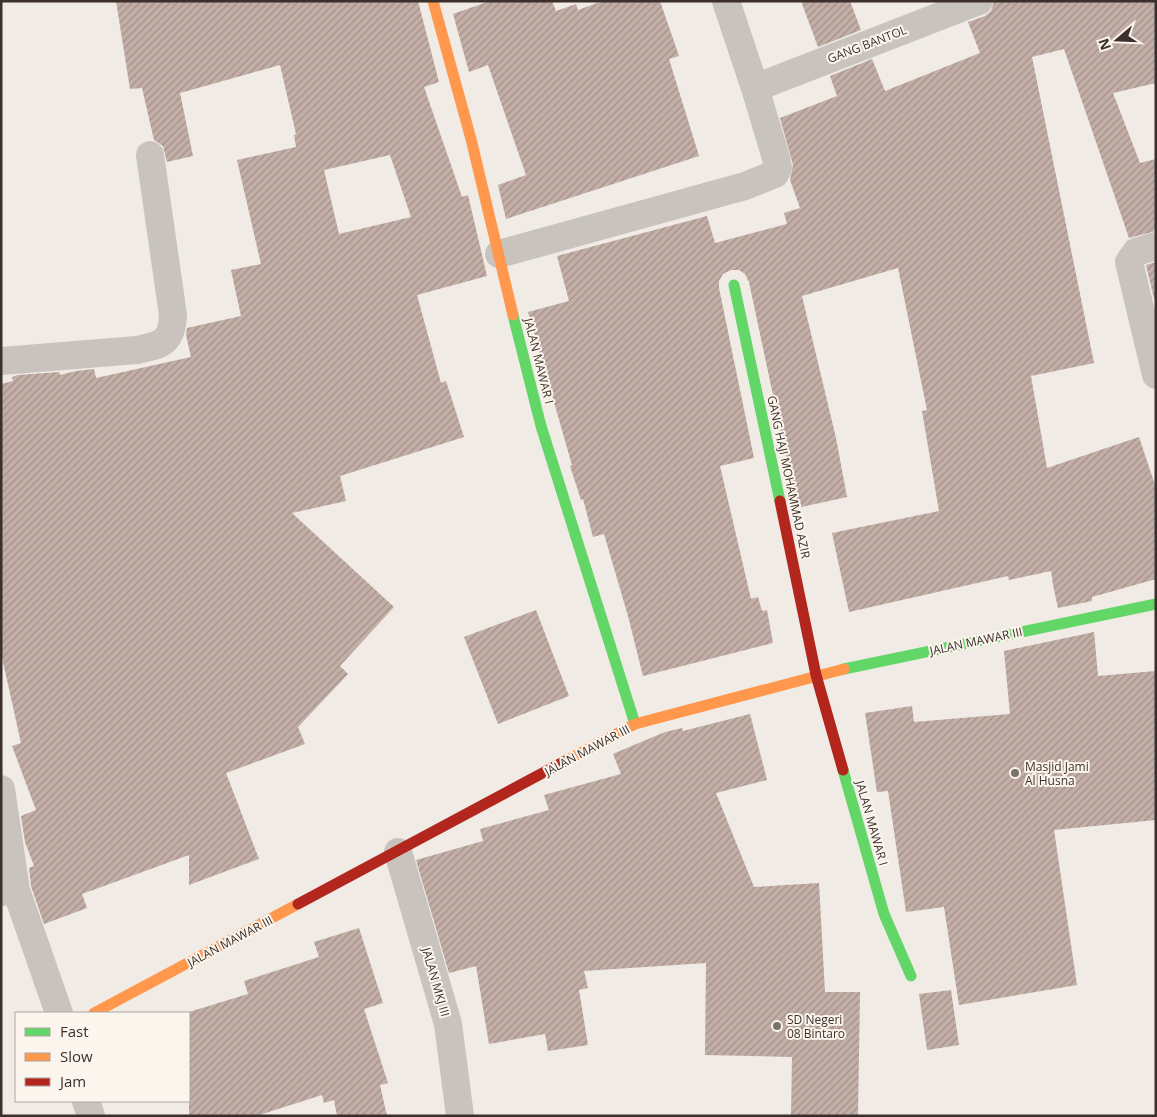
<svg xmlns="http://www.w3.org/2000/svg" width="1157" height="1117" font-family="'Open Sans',sans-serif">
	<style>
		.building { fill: url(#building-hatch); fill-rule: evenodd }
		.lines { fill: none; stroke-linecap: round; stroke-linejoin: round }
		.street { stroke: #c9c3be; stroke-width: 28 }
		.fast { stroke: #63d668; stroke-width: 11 }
		.slow { stroke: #ff974d; stroke-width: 11 }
		.jam { stroke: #b3261e; stroke-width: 11 }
		.poi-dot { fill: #7a716c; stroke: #fbf5ee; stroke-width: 2 }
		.labels { text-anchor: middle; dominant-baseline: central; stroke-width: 4; stroke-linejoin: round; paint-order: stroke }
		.street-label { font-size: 12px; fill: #3b302b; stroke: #fbf5ee }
		.poi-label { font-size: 12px; fill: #3b302b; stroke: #fbf5ee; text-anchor: start }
	</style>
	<defs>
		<pattern id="building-hatch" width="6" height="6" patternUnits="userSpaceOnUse" patternTransform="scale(1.25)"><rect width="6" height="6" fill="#c3afa7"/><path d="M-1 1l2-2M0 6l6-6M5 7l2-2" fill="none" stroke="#a08f88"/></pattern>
	</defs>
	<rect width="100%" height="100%" fill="#f0ebe5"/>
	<path class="building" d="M116 1H418L439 82 424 87 462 197 468 195 487 276 417 295 441 383 446 381 464 437 340 476 346 501 292 513 394 607 340 666 348 674 298 727 305 744 226 773 259 859 189 885V855L82 894 87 908 44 924 31 886 29 868 34 866 25 842 21 816 36 810 12 746 21 743 1 653V384L13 381 12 377 18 375 59 372 60 375 76 371 94 369 96 378 191 357 186 335 187 328 241 316 231 270 261 264 237 160 296 147 294 135 296 134 280 65 180 93 193 156 167 162 163 146 154 140 142 88 130 89ZM390 155 411 217 339 234 324 170Z
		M490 1H552L556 11 576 4 578 10 603 1H660L679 56 669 59 699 156 506 219 498 185 526 175 488 65 469 72 453 14Z
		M801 1H850L861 30 818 47Z
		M994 1H1156V83L1113 93 1140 163 1156 159V231L1129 238 1064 49 1032 57 1094 363 1031 376 1047 468 1139 437 1156 488V579L1092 597V601L1058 608 1053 585 1051 571 1009 580 1008 576 849 612 832 533 939 511 922 411 927 410 898 268 802 296 836 438 847 497 797 508 749 282 745 274 739 270H731L723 274 719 281V288L754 458 720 466 751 599 758 597 762 611 767 610 773 643 643 676 628 616 604 534 593 537 583 499 581 500 570 466 572 465 528 312 569 301 557 256 707 216 715 243 787 224 784 213 800 208 790 180 793 165 780 118 837 96 830 76 872 59 885 91 980 53 968 22 985 16 991 11Z
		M1156 262V299H1154L1146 265Z
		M536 610 569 696 498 724 464 637Z
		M1094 632 1098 676 1156 671V820L1054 830 1077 985 959 1005 944 907 906 912 888 791 877 792 865 713 912 706 914 722 1010 714 1004 651Z
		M750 714 767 780 716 793 754 887 819 883 825 992H860L858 1116H791L792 1057 705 1055 706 963 584 971 588 988 579 990 588 1045 548 1051 545 1034 489 1044 476 966 449 973 416 860 483 841 480 829 549 810 544 795 621 774 613 754 615 753 665 732 682 728 683 731Z
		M359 928 383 1003 364 1009 388 1083 380 1085 387 1116H337L334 1100 324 1103 322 1095 256 1116H189V1012L248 994 244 981 319 957 314 942Z
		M951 990 959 1045 927 1050 919 994Z"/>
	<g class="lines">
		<path class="street" d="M755 88 979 1
			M1156 246 1136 252 1129 262 1156 375
			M499 254 745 186 775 174 778 168 776 158 755 88 726 1
			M1 361 137 350C161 345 172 343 173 315L150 155
			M1 789 16 890
			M398 852 448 1024 460 1116
			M1 892 16 890 59 1013
			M86 1101 91 1116"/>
		<path class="fast" d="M734 285 780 501
			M513 315 541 426 635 724
			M844 669 1156 604
			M843 770 884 914 911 976"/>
		<path class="slow" d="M433 1 471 139 513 315
			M567 760 635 724 844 669
			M94 1013 298 904"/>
		<path class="jam" d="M780 501 816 675 843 770
			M298 904 567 760"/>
	</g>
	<g class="poi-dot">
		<circle cx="1015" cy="773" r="5"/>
		<circle cx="777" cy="1026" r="5"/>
	</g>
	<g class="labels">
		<g class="street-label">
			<text transform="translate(867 44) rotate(-21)">GANG BANTOL</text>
			<text transform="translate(539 361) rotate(76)">JALAN MAWAR I</text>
			<text transform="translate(789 477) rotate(78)">GANG HAJI MOHAMMAD AZIR</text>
			<text transform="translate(976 641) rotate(-12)">JALAN MAWAR III</text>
			<text transform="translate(587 750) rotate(-28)">JALAN MAWAR III</text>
			<text transform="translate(872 823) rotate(74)">JALAN MAWAR I</text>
			<text transform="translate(230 941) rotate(-28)">JALAN MAWAR III</text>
			<text transform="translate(436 982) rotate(74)">JALAN MKJ III</text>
		</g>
		<g class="poi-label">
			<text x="1025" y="766">Masjid Jami<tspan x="1025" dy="14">Al Husna</tspan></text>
			<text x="787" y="1019">SD Negeri<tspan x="787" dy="14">08 Bintaro</tspan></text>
		</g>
	</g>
	<rect width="1157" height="1117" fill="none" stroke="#3b302b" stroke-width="5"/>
	<rect x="15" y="1012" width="175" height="90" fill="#fbf5ee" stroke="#aea6a0"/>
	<rect x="25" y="1028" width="25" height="8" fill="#63d668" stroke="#aea6a0"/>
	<text x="60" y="1037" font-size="15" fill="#3b302b">Fast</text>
	<rect x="25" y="1053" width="25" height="8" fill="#ff974d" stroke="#aea6a0"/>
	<text x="60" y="1062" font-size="15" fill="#3b302b">Slow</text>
	<rect x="25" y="1078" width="25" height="8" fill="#b3261e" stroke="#aea6a0"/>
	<text x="60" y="1087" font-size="15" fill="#3b302b">Jam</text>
	<g transform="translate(1117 40) rotate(251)" stroke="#fbf5ee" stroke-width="4" paint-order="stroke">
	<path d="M0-4L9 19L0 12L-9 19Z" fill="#3b302b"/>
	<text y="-8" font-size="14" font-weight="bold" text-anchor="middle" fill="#3b302b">N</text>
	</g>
</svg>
